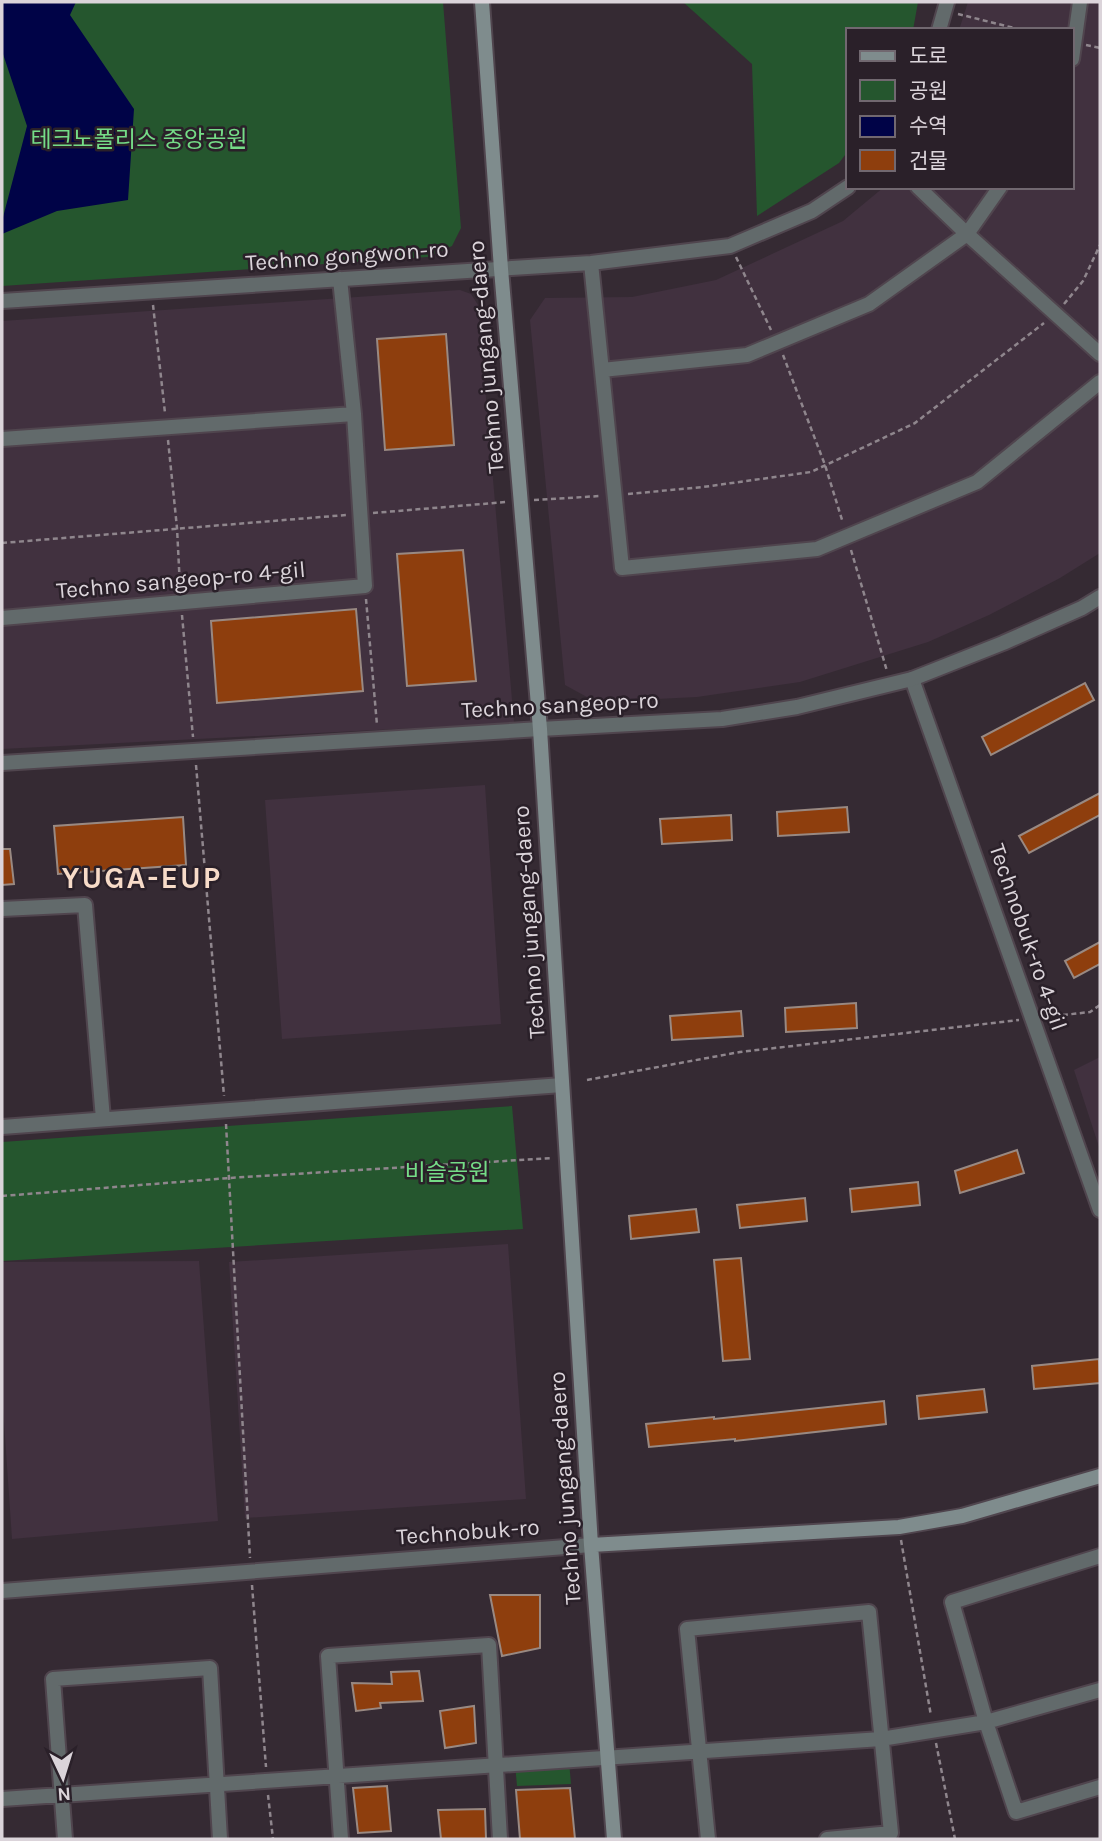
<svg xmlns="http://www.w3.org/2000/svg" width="1102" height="1841" font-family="Karla,'Noto Sans KR',sans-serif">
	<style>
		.built { fill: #41313f }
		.green { fill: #25562e }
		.water { fill: #000347 }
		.building { fill: #8e3e0d; stroke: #998982; stroke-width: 2 }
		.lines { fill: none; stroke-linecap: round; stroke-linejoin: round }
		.minor-casing { stroke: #50454e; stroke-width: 18 }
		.tertiary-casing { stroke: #50454e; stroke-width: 18 }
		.secondary-casing { stroke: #50454e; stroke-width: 18 }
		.path { stroke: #8f868d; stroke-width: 2.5; stroke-dasharray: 5 3.5; stroke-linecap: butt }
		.minor { stroke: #626a6b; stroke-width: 14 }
		.tertiary { stroke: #626a6b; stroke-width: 14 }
		.secondary { stroke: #7f8c8d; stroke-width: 14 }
		.labels { text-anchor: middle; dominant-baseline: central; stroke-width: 5; stroke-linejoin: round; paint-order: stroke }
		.park-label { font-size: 23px; fill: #75dc87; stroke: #2a2029 }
		.street-label { font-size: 23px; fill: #dbd4da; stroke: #2a2029 }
		.district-label { font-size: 30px; font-weight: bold; letter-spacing: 2px; fill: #f7dbc8; stroke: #2a2029 }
	</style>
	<rect width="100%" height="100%" fill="#352a33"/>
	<path class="built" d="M968 2H1100V553L1060 578 989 615 928 642 800 682 697 697 596 702 565 685 530 320 545 298 632 297 716 280 843 221 884 187H1072V30H959Z
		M460 290 471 294 478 305 514 723 2 749V321Z
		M485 785 501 1024 282 1039 265 800Z
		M1100 1057V1150L1074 1070Z
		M508 1244 526 1499 245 1518 229 1262Z
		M199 1261 218 1521 12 1539 2 1393V1262Z"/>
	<path class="green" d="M2 2H443L461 228 452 246 428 257 2 286Z
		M683 2H918L913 30H848V151L839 163 757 216 752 64Z
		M512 1106 523 1229 2 1261V1142Z
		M569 1761 571 1784 517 1786 515 1764Z"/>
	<path class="water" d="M2 2H76L70 15 134 109 128 200 57 211 2 234V221L27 126 2 51Z"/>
	<path class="building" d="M446 334 454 445 385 450 377 339Z
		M463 550 476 681 407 686 397 554Z
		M356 609 363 691 217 703 211 621Z
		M1085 683 1094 700 991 755 982 737Z
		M1100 793V815L1029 853 1019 836Z
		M847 807 849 832 778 836 777 812Z
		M731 815 732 840 662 844 660 819Z
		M183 817 186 865 58 874 54 826Z
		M2 849H10L14 884 2 885Z
		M1100 942V964L1074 978 1065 961Z
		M856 1003 857 1028 786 1032 785 1008Z
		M741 1011 743 1036 672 1040 670 1016Z
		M1017 1150 1024 1173 960 1193 955 1171Z
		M918 1182 920 1205 852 1212 850 1189Z
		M805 1198 807 1221 740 1228 737 1205Z
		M696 1209 699 1232 631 1239 629 1216Z
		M741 1258 750 1359 723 1361 714 1260Z
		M1099 1359 1100 1383 1034 1389 1032 1366Z
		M984 1389 987 1412 919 1419 917 1396Z
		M884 1401 886 1424 735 1441V1439L649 1447 646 1424 714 1417V1419Z
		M490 1595H540V1648L502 1656Z
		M419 1671 423 1701 380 1703 381 1708 356 1711 352 1683 392 1684 391 1672Z
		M474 1706 476 1743 445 1748 440 1711Z
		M387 1786 391 1831 358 1833 353 1788Z
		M570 1788 575 1839H520L516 1790Z
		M485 1809 486 1839H441L438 1810Z"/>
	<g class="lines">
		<defs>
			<path id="minor" d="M939 30 947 2
				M1072 59 1080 2
				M918 187 967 234 1100 354
				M591 263 622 568 817 549 977 482 1100 382
				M2 301 591 263 730 246 812 211 848 187
				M602 370 747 355 869 304 967 234 1000 187
				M2 439 354 414
				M2 618 365 586 354 414 340 279
				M912 679 1100 1210
				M2 909 85 905 103 1119
				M2 1127 562 1085
				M1100 1556 952 1602 986 1722 1016 1812 1100 1787
				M2 1799 881 1739 986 1722 1100 1690
				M65 1839 53 1679 210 1668 220 1839
				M341 1839 328 1656 489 1645 500 1839
				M708 1839 687 1629 869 1612 891 1833 827 1839"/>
			<path id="tertiary" d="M2 763 540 729 722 719 797 707 912 679 1003 643 1082 608 1100 597
				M2 1591 591 1545"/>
			<path id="secondary" d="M482 2 501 269 540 729 591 1545 614 1839
				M591 1545 899 1527 962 1516 1100 1476"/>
		</defs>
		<use href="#minor" class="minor-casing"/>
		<use href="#tertiary" class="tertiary-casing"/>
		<use href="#secondary" class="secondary-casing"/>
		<path class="path" d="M958 14 1022 30
			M1086 45 1100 48
			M736 257 771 330
			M1064 304 1083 281 1100 245
			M153 305 165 413
			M783 355 825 465 843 523
			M168 440 177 528 180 587
			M628 494 703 487 811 472 915 423 1044 323
			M534 500 600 496
			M373 513 506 502
			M2 543 346 515
			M851 550 887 671
			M366 599 377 725
			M182 615 193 737
			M196 765 224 1096
			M1046 1017 1090 1012 1100 1005
			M587 1080 740 1052 1019 1020
			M226 1124 250 1558
			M2 1196 229 1178 553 1158
			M901 1540 931 1716
			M252 1585 266 1767
			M936 1743 955 1839
			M268 1795 273 1839"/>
		<use href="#minor" class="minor"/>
		<use href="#tertiary" class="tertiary"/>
		<use href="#secondary" class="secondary"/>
	</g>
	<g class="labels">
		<g class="park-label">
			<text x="139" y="139">테크노폴리스 중앙공원</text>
			<text x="447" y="1172">비슬공원</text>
		</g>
		<g class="street-label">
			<text transform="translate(347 256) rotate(-4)">Techno gongwon-ro</text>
			<text transform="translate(486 357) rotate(-95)">Techno jungang-daero</text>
			<text transform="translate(181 580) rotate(-5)">Techno sangeop-ro 4-gil</text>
			<text transform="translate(560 705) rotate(-3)">Techno sangeop-ro</text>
			<text transform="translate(529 922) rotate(-94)">Techno jungang-daero</text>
			<text transform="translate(1028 937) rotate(71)">Technobuk-ro 4-gil</text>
			<text transform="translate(565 1488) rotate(-94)">Techno jungang-daero</text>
			<text transform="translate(468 1532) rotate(-4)">Technobuk-ro</text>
		</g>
		<g class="district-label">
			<text x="142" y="878">YUGA-EUP</text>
		</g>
	</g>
	<rect width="1102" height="1841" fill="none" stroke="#dbd4da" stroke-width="7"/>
	<rect x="846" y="28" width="228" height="161" fill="#2a2029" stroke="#716870" stroke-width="2"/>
	<rect x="860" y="51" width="35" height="10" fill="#7f8c8d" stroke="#716870" stroke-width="2"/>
	<text x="909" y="63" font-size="21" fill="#dbd4da">도로</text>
	<rect x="860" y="80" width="35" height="21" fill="#25562e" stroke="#716870" stroke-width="2"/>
	<text x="909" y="98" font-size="21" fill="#dbd4da">공원</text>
	<rect x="860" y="116" width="35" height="21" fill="#000347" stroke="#716870" stroke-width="2"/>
	<text x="909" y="133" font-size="21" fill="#dbd4da">수역</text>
	<rect x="860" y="150" width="35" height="21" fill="#8e3e0d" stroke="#716870" stroke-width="2"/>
	<text x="909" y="168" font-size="21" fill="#dbd4da">건물</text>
	<g transform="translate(63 1778) rotate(176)" stroke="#2a2029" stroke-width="5" paint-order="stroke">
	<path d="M0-5L12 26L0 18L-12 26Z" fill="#dbd4da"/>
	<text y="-10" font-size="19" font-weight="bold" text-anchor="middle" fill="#dbd4da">N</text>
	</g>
</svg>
